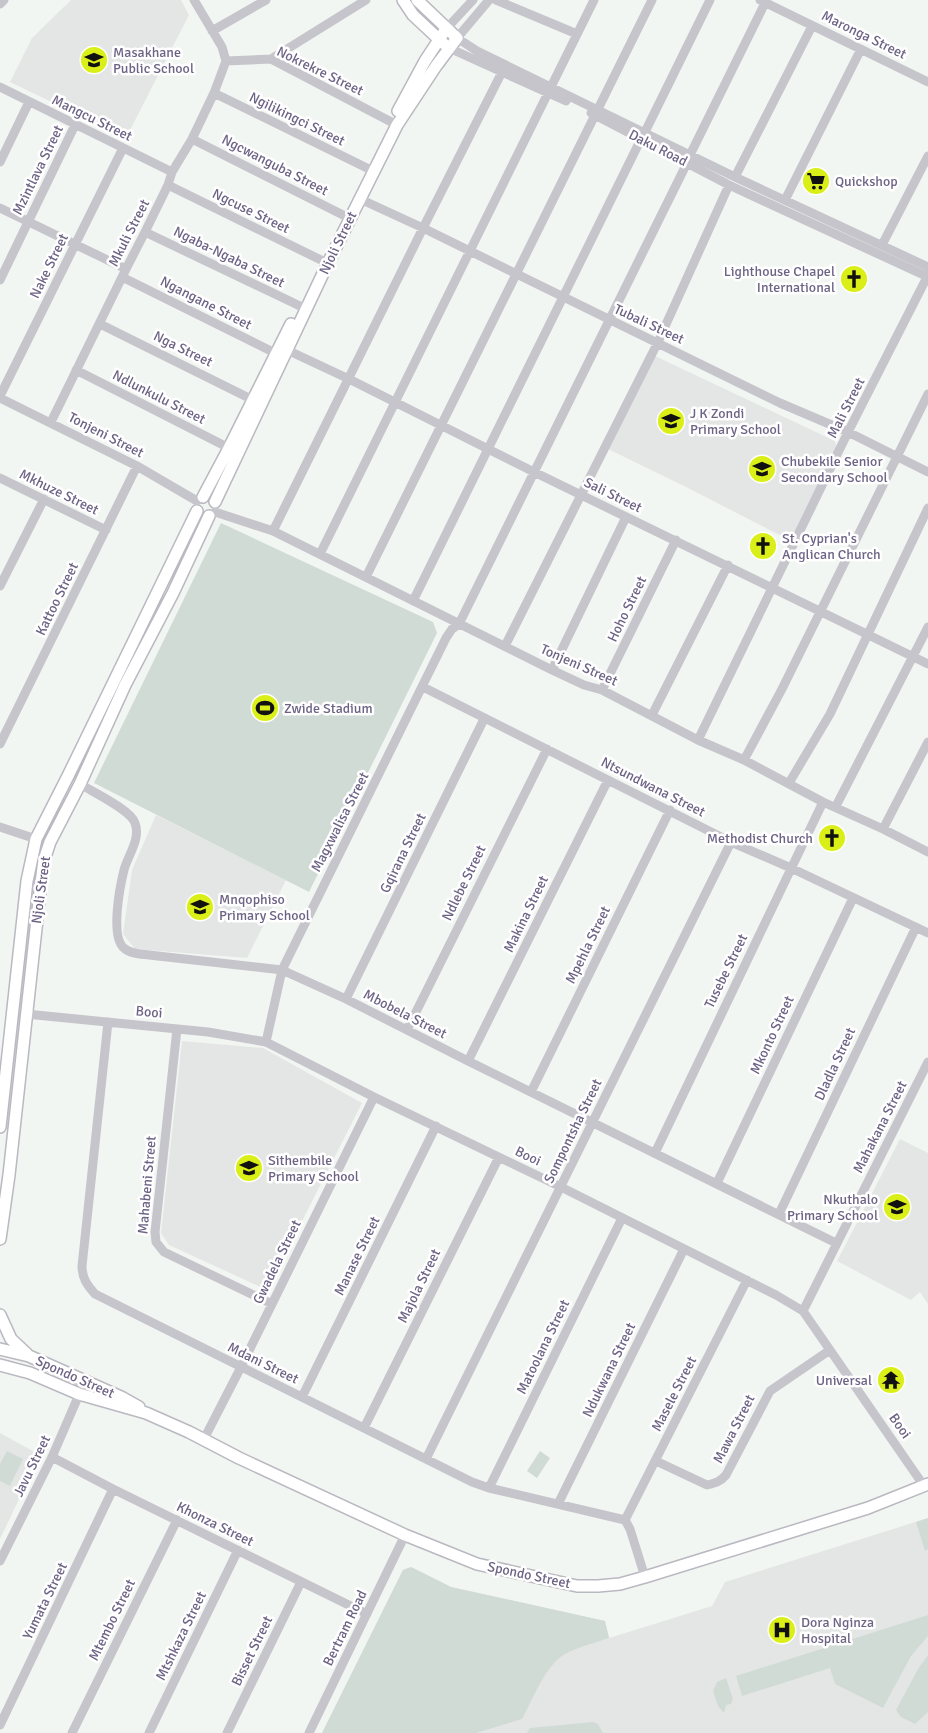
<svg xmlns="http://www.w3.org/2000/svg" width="928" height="1733" font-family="Signika,sans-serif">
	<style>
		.built { fill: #e4e6e5 }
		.green { fill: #d1dbd6 }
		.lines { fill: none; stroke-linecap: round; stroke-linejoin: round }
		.major-casing { stroke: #bab8c0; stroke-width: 14 }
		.minor { stroke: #c7c5cc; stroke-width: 9 }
		.major { stroke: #fff; stroke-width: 11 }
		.labels { text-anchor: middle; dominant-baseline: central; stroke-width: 5; stroke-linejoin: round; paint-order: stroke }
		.street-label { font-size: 14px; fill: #6d6385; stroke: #fff }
		.poi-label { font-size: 14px; fill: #6d6385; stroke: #fff; text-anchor: start }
	</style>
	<rect width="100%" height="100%" fill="#f2f6f2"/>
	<path class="built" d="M71 0H181L189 15 126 138 10 82 32 38Z
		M655 356 835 441 837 450 791 541 688 488 608 449Z
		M156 815 286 880 247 958 135 949 123 934 132 870Z
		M182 1041 263 1048 362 1103 267 1290 169 1245 161 1233Z
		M900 1139 928 1153V1304L920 1292 911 1300 837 1261Z
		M0 1433 40 1455 0 1539Z
		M928 1518V1733H322L403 1570 411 1567 451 1587 605 1621 609 1638 712 1606 725 1582Z"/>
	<path class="green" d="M221 523 433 622 437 633 309 892 94 783Z
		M7 1451 23 1459 10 1486 0 1481V1464Z
		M540 1451 550 1458 537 1478 527 1471Z
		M928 1518V1549L925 1551 916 1522Z
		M411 1567 451 1587 605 1621 609 1638C594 1643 578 1647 565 1654 546 1664 532 1701 522 1719L476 1733H322L403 1570Z
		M928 1615V1636L911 1656 883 1708 835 1684 830 1668 742 1696 736 1676Z
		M928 1655V1712L915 1724 901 1717 896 1710 918 1669Z
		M726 1678 733 1699 731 1704 726 1705 724 1713 718 1706 713 1691 717 1682Z
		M593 1722 598 1724 603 1733H527L530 1728Z"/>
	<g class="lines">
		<defs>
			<path id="major" d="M403 0 413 15 444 44
				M398 111 425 61 446 29
				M203 497 229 448 291 324
				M215 502 327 265 397 125 436 66 457 38 417 0
				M0 1127 27 881 36 839 68 776 197 511
				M0 1239 9 1175 41 883 44 860 50 842 80 784 125 685 173 593 209 516
				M0 1315 11 1339 27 1354
				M0 1349 29 1356 123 1398 139 1407
				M0 1365 30 1373 79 1394 146 1413 189 1432 239 1458 405 1535 477 1564 577 1586H598L620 1584 645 1577 868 1508 928 1484"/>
		</defs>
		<use href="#major" class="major-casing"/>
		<path class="minor" d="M489 0 457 38 477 51 735 177 928 267
			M496 0 577 34
			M760 0 928 82
			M0 4 4 0
			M446 29 473 0
			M212 31 266 0
			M449 48 566 101
			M271 59 366 0
			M226 61 271 59 397 125
			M0 87 172 172
			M214 93 369 169
			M591 113 729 185 928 277
			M645 132 710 0
			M192 139 345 216
			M690 155 765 3
			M0 162 29 102
			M735 177 812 26
			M168 185 323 261
			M360 199 423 228 780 403 848 432 928 472
			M785 200 861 49
			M0 208 126 269
			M145 232 300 306
			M882 245 928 156
			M122 277 277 354
			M0 280 75 125
			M100 324 253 400
			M287 350 349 379 534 472 928 664
			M76 370 229 448
			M0 396 123 148
			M0 398 137 466 197 501
			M51 422 126 269 145 232 168 185 172 172 192 139 214 93 226 61 222 47 194 0
			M0 478 106 530
			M215 512 273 531 552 670 584 685 602 690 698 740 744 760 823 802 883 829 928 852
			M273 531 423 228 502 72
			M320 554 594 0
			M366 577 652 0
			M0 586 44 499
			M413 601C488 446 566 294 641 139
			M505 646 658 342 729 185
			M552 670 626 517
			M423 687 731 842 791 868 928 933
			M602 690 676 540
			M652 715 728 565
			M698 740 848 432 928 275
			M0 744 137 466
			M744 760 782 689 928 394
			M789 783 830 714 928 508
			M80 784C93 792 131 810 135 823 141 839 128 855 124 870 120 886 110 937 124 948 130 954 141 954 149 955L282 970 346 999 468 1061 836 1243
			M836 806 928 627
			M0 827 36 839
			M883 829 928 742
			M346 999 484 719
			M26 1014 208 1032 266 1042 374 1097 561 1187 776 1295 803 1311 924 1486
			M108 1022 82 1266C82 1278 87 1285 95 1294L472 1482 489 1488 625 1520 630 1529 645 1577
			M177 1029 155 1232 156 1242 164 1252 272 1304
			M407 1030 547 749
			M266 1042 282 970 446 638 452 629 459 624 687 163
			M468 1061 608 780
			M531 1092 670 810
			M655 1153 823 802
			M717 1183 853 898
			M779 1214 916 927
			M803 1311 928 1062
			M302 1397 436 1126
			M364 1428 499 1157
			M204 1439 241 1367 374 1097
			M52 1457 113 1489 367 1614
			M426 1459 731 842
			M656 1461 707 1485C715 1483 720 1482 726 1475L770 1391 830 1350
			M489 1488 622 1218
			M558 1504 684 1249
			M625 1520 747 1280
			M0 1561 52 1457 85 1381
			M0 1725 113 1489
			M72 1733 177 1520
			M149 1733 238 1550
			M227 1733 301 1582
			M309 1733 405 1535"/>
		<use href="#major" class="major"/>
	</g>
	<defs>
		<symbol id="school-disc" viewBox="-11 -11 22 22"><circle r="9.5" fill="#daef18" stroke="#fff"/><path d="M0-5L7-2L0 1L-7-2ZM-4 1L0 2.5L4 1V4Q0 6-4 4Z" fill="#111"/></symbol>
		<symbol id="supermarket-disc" viewBox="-11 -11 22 22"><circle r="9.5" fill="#daef18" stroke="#fff"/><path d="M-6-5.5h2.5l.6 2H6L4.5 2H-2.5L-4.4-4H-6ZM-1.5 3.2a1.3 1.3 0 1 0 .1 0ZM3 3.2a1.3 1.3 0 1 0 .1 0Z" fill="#111"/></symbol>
		<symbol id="church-disc" viewBox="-11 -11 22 22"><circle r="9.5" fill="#daef18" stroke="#fff"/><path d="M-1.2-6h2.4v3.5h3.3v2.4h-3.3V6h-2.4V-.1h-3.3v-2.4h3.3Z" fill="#111"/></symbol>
		<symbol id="stadium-disc" viewBox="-11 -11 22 22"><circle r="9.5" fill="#daef18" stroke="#fff"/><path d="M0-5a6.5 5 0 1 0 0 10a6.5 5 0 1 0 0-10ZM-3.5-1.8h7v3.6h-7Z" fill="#111"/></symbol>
		<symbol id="temple-disc" viewBox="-11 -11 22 22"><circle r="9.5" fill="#daef18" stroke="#fff"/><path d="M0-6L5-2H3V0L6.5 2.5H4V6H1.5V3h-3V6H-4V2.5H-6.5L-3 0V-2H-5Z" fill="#111"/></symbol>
		<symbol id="hospital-disc" viewBox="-11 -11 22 22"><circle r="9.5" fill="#daef18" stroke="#fff"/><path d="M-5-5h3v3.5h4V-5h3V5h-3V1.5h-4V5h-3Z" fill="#111"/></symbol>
	</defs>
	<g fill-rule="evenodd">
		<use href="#school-disc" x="78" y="44" width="32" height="32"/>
		<use href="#supermarket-disc" x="800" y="165" width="32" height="32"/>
		<use href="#church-disc" x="838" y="263" width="32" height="32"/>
		<use href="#school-disc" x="655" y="405" width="32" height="32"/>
		<use href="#school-disc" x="746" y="453" width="32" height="32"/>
		<use href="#church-disc" x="747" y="530" width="32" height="32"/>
		<use href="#stadium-disc" x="249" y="692" width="32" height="32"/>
		<use href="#church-disc" x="816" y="822" width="32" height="32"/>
		<use href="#school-disc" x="184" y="891" width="32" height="32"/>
		<use href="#school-disc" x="233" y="1152" width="32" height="32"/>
		<use href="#school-disc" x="881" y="1191" width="32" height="32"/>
		<use href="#temple-disc" x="875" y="1364" width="32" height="32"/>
		<use href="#hospital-disc" x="766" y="1614" width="32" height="32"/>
	</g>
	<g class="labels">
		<g class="street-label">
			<text transform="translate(864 35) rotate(26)">Maronga Street</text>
			<text transform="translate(320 71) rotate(26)">Nokrekre Street</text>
			<text transform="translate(92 118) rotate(26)">Mangcu Street</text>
			<text transform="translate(297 119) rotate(26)">Ngilikingci Street</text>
			<text transform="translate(658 148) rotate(27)">Daku Road</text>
			<text transform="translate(275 165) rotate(27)">Ngcwanguba Street</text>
			<text transform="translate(38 170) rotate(-64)">Mzintlava Street</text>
			<text transform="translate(251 211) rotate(26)">Ngcuse Street</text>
			<text transform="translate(129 233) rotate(-63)">Mkuli Street</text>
			<text transform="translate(338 243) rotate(-64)">Njoli Street</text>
			<text transform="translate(229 257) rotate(26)">Ngaba-Ngaba Street</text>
			<text transform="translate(49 266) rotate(-64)">Nake Street</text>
			<text transform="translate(206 303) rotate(27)">Ngangane Street</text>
			<text transform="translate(649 324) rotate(25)">Tubali Street</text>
			<text transform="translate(183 349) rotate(26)">Nga Street</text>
			<text transform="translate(159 397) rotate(27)">Ndlunkulu Street</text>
			<text transform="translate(846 408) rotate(-63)">Mali Street</text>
			<text transform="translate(106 435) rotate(27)">Tonjeni Street</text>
			<text transform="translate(59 492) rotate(26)">Mkhuze Street</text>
			<text transform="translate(613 495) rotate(26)">Sali Street</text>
			<text transform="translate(57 599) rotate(-64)">Kattoo Street</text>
			<text transform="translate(627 609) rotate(-64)">Hoho Street</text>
			<text transform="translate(579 665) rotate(24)">Tonjeni Street</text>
			<text transform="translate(653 787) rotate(27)">Ntsundwana Street</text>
			<text transform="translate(340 822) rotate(-63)">Magxwalisa Street</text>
			<text transform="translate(403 853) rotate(-64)">Gqirana Street</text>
			<text transform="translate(464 883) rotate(-64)">Ndlebe Street</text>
			<text transform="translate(41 890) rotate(-82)">Njoli Street</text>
			<text transform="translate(526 914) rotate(-64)">Makina Street</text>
			<text transform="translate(588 945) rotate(-64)">Mpehla Street</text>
			<text transform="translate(726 971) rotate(-64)">Tusebe Street</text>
			<text transform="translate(149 1012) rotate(5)">Booi</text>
			<text transform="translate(405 1014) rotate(27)">Mbobela Street</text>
			<text transform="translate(772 1035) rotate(-65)">Mkonto Street</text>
			<text transform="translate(835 1064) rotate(-65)">Dladla Street</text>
			<text transform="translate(880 1127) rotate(-63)">Mahakana Street</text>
			<text transform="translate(573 1131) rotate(-64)">Sompontsha Street</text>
			<text transform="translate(528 1156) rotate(26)">Booi</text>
			<text transform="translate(147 1185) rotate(-85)">Mahabeni Street</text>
			<text transform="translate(357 1256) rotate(-64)">Manase Street</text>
			<text transform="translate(277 1262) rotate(-64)">Gwadela Street</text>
			<text transform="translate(419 1286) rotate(-64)">Majola Street</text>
			<text transform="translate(543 1347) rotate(-64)">Matoolana Street</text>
			<text transform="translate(263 1363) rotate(26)">Mdani Street</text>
			<text transform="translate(609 1370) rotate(-64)">Ndukwana Street</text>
			<text transform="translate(75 1377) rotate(24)">Spondo Street</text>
			<text transform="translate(674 1394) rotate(-63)">Masele Street</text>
			<text transform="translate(900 1426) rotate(55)">Booi</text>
			<text transform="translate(734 1429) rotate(-63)">Mawa Street</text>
			<text transform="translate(32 1466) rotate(-64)">Javu Street</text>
			<text transform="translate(215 1524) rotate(26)">Khonza Street</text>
			<text transform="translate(529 1575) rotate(12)">Spondo Street</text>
			<text transform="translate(45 1601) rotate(-64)">Yumata Street</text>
			<text transform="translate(112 1620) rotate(-64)">Mtembo Street</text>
			<text transform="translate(345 1628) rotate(-64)">Bertram Road</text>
			<text transform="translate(181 1636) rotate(-64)">Mtshkaza Street</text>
			<text transform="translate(252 1651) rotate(-64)">Bisset Street</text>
		</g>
		<g class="poi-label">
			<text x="113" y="52">Masakhane<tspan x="113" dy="16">Public School</tspan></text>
			<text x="835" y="181">Quickshop</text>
			<text x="835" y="271" text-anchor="end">Lighthouse Chapel<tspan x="835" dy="16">International</tspan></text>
			<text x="690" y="413">J K Zondi<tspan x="690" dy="16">Primary School</tspan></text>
			<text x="781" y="461">Chubekile Senior<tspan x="781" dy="16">Secondary School</tspan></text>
			<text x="782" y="538">St. Cyprian's<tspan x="782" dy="16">Anglican Church</tspan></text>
			<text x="284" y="708">Zwide Stadium</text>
			<text x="813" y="838" text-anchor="end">Methodist Church</text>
			<text x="219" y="899">Mnqophiso<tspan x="219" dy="16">Primary School</tspan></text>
			<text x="268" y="1160">Sithembile<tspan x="268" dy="16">Primary School</tspan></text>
			<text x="878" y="1199" text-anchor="end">Nkuthalo<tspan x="878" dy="16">Primary School</tspan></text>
			<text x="872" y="1380" text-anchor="end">Universal</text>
			<text x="801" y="1622">Dora Nginza<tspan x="801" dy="16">Hospital</tspan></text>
		</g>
	</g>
</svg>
